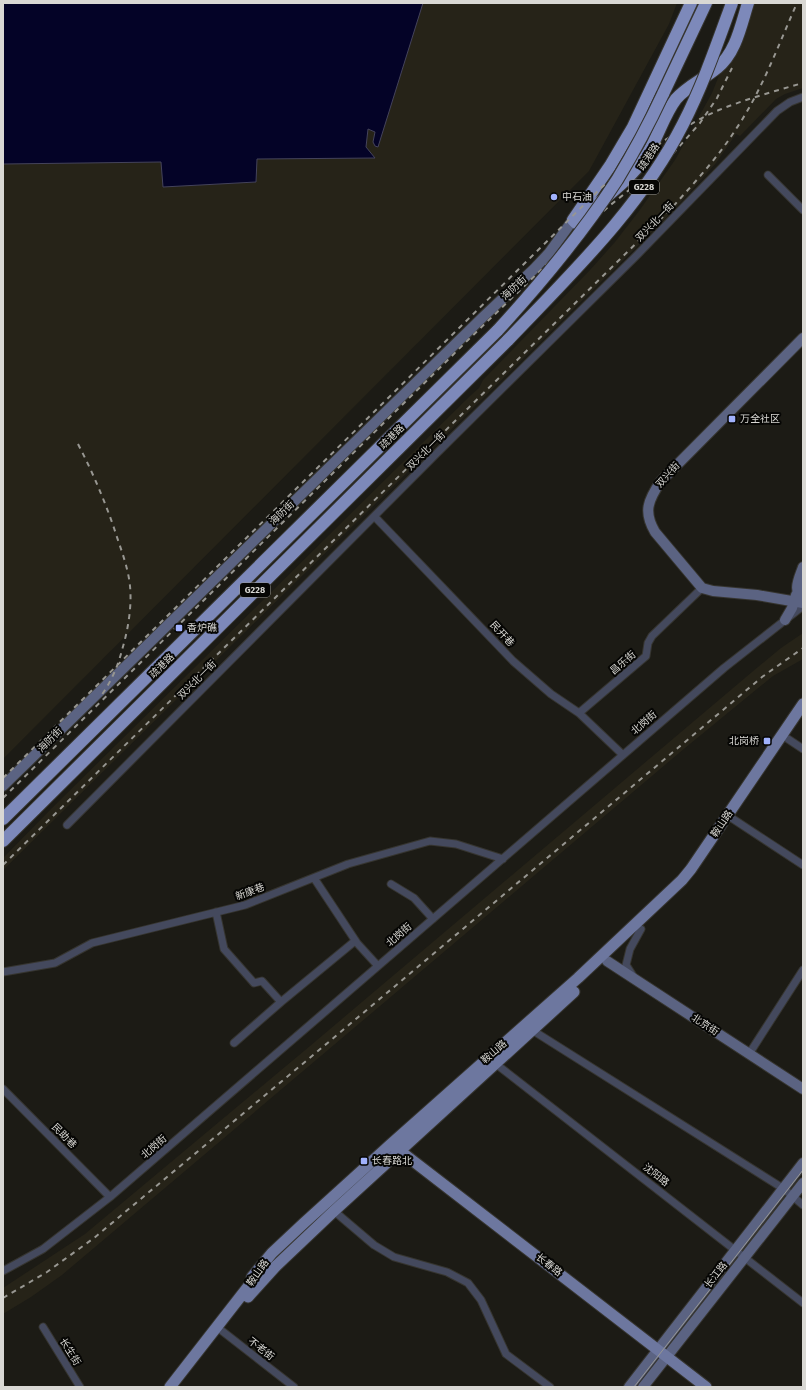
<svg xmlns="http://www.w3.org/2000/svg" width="806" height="1390" font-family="'Fira Sans','Noto Sans SC',sans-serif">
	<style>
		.built { fill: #262318 }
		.water { fill: #040327; stroke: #44435b }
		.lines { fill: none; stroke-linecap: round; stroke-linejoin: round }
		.street-casing { stroke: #363530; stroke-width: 9 }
		.secondary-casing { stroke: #363530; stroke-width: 12 }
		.primary-casing { stroke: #363530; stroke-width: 13 }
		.highway-casing { stroke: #363530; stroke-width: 14 }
		.street { stroke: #44495d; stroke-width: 7 }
		.secondary { stroke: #5b6382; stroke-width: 10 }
		.primary { stroke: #6d779f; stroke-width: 11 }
		.highway { stroke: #7d89ba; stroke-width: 12 }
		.tram { stroke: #989792; stroke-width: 1 }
		.rail { stroke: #989792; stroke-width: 2; stroke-dasharray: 5 5; stroke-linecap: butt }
		.highway-bridge-casing { stroke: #363530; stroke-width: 14; stroke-linecap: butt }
		.highway-bridge { stroke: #7d89ba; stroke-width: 12 }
		.poi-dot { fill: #a1b2fd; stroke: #060604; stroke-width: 1.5 }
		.labels { text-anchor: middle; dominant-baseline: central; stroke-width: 4; stroke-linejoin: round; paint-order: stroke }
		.shield { fill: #060604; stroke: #9a9996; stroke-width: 1 }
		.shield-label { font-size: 9px; font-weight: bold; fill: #d9d8d4 }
		.street-label { font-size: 10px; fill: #d9d8d4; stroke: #060604 }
		.poi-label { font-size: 10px; fill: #d9d8d4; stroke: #060604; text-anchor: start }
	</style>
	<rect width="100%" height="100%" fill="#1c1b15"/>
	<path class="built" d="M423 3H677L669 24 589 171 3 759V164L161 162 164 187 256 182 257 159 374 158 366 147 368 129 375 132 378 147Z
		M752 3H803V88L785 94 776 99 740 136 736 134 716 163 668 216 3 870V858L51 809 470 396 479 388 483 380 590 270 615 242 639 211 675 160 712 93 720 73 727 64Z
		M803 633V659L773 676 685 748 62 1275 31 1297 3 1314V1288L85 1234 310 1046 752 672 781 648Z"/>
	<path class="water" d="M3 3H423L378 147 375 146 373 142 375 132 368 129 366 147 375 158 257 159 256 182 163 187 161 162 3 164Z"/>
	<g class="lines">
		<defs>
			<path id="street" d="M768 175 803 210
				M375 517 513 661 551 694 579 713 623 755
				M579 713 646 656 648 643 652 636 702 588
				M788 739 803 749
				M727 815 803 865
				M67 825 435 455 637 255 777 111 790 102 803 97
				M314 878 357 943 378 966
				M391 884 414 898 433 919
				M216 912 224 949 254 983 262 981 281 1002
				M3 972 55 963 92 943 245 905 348 864 430 841 456 844 503 859
				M633 976 626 965 630 949 641 929
				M532 1030 784 1189 803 1205
				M234 1043 281 1002 355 941
				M749 1054 803 970
				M496 1064 803 1303
				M3 1089 110 1197
				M334 1211 374 1245 394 1257 447 1272 468 1283 481 1300 506 1354 550 1387
				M3 1271 43 1249 110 1197 724 668 803 606
				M43 1327 80 1387
				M217 1327 294 1387"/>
			<path id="secondary" d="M803 338 661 481C648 500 643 512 655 532L702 588 713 591 757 595 803 603
				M803 567C799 579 792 590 803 601
				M785 620 792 608 796 595
				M3 786 484 316 534 269 549 253 573 220
				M607 961 803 1089
				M629 1387 803 1163
				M643 1387 803 1183"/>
			<path id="primary" d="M395 1147 706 1387
				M248 1297 276 1266 334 1211 574 992
				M170 1387 251 1283 252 1277 272 1253 304 1223 391 1144 578 978 682 880 691 869 803 704"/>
			<path id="highway" d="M691 3 633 127 610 166 573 220 576 223C599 201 628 183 646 156 658 138 663 116 676 99 687 86 704 79 717 68 736 53 741 25 748 3
				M663 94 706 3
				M3 819 498 330
				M3 841 508 340"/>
		</defs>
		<use href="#street" class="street-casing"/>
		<use href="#secondary" class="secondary-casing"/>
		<use href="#primary" class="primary-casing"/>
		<use href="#highway" class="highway-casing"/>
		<use href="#street" class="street"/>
		<use href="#secondary" class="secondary"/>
		<use href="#primary" class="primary"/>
		<use href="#highway" class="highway"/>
		<path class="tram" d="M634 1387 803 1170"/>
		<path class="rail" d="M78 444C92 471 104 499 114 528 120 547 128 566 130 586 132 607 128 630 122 650 118 666 111 682 101 696
			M3 778 602 187C638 159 677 128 719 110 746 99 775 91 803 83
			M3 798 468 340 565 247 608 207 669 158 700 123 717 98 732 68
			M3 865 670 210C692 185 716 160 734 132 761 93 778 46 797 3
			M3 1298 47 1272 94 1238 312 1056 736 699 762 677 803 648"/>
		<defs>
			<path id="highway-bridge" d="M498 330C541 283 582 234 617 180 634 152 649 124 663 94
				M508 340C572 273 641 207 683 124 703 85 717 44 732 3"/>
		</defs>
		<use href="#highway-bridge" class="highway-bridge-casing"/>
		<use href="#highway-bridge" class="highway-bridge"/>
	</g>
	<g class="poi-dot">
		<circle cx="554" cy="197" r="4"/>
		<rect x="728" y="415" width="8" height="8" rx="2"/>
		<rect x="175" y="624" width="8" height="8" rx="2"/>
		<rect x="763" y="737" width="8" height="8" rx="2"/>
		<rect x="360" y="1157" width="8" height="8" rx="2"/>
	</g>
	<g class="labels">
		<g class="shield">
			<rect x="629" y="180" width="30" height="14" rx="3"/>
			<rect x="240" y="583" width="30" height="14" rx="3"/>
		</g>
		<g class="shield-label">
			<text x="644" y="187">G228</text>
			<text x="255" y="590">G228</text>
		</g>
		<g class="street-label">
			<text transform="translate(649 157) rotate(-57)">疏港路</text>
			<text transform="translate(655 222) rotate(-46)">双兴北一街</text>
			<text transform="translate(514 288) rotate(-43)">海防街</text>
			<text transform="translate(392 437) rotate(-45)">疏港路</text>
			<text transform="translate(426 451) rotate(-45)">双兴北一街</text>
			<text transform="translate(668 475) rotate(-48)">双兴街</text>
			<text transform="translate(282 513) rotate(-44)">海防街</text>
			<text transform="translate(502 634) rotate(47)">民开巷</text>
			<text transform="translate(623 663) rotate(-40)">昌乐街</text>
			<text transform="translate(162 666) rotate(-45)">疏港路</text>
			<text transform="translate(197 680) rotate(-45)">双兴北一街</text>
			<text transform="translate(644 723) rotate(-41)">北岗街</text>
			<text transform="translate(50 740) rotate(-45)">海防街</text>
			<text transform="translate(722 824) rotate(-56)">鞍山路</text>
			<text transform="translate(250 892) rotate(-20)">新康巷</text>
			<text transform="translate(399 935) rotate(-41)">北岗街</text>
			<text transform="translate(705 1025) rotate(33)">北京街</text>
			<text transform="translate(494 1052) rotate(-41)">鞍山路</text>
			<text transform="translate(64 1136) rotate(45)">民助巷</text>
			<text transform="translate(154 1147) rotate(-41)">北岗街</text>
			<text transform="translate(656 1175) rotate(38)">沈阳路</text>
			<text transform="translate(549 1265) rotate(38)">长春路</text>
			<text transform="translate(258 1273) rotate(-55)">鞍山路</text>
			<text transform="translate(716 1275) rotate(-52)">长江路</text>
			<text transform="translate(261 1349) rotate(38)">不老街</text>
			<text transform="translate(70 1352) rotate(58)">长生街</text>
		</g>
		<g class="poi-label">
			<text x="562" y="197">中石油</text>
			<text x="740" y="419">万全社区</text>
			<text x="187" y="628">香炉礁</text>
			<text x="759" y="741" text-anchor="end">北岗桥</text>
			<text x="372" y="1161">长春路北</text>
		</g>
	</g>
	<rect width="806" height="1390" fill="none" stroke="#d9d8d4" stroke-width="8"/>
</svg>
